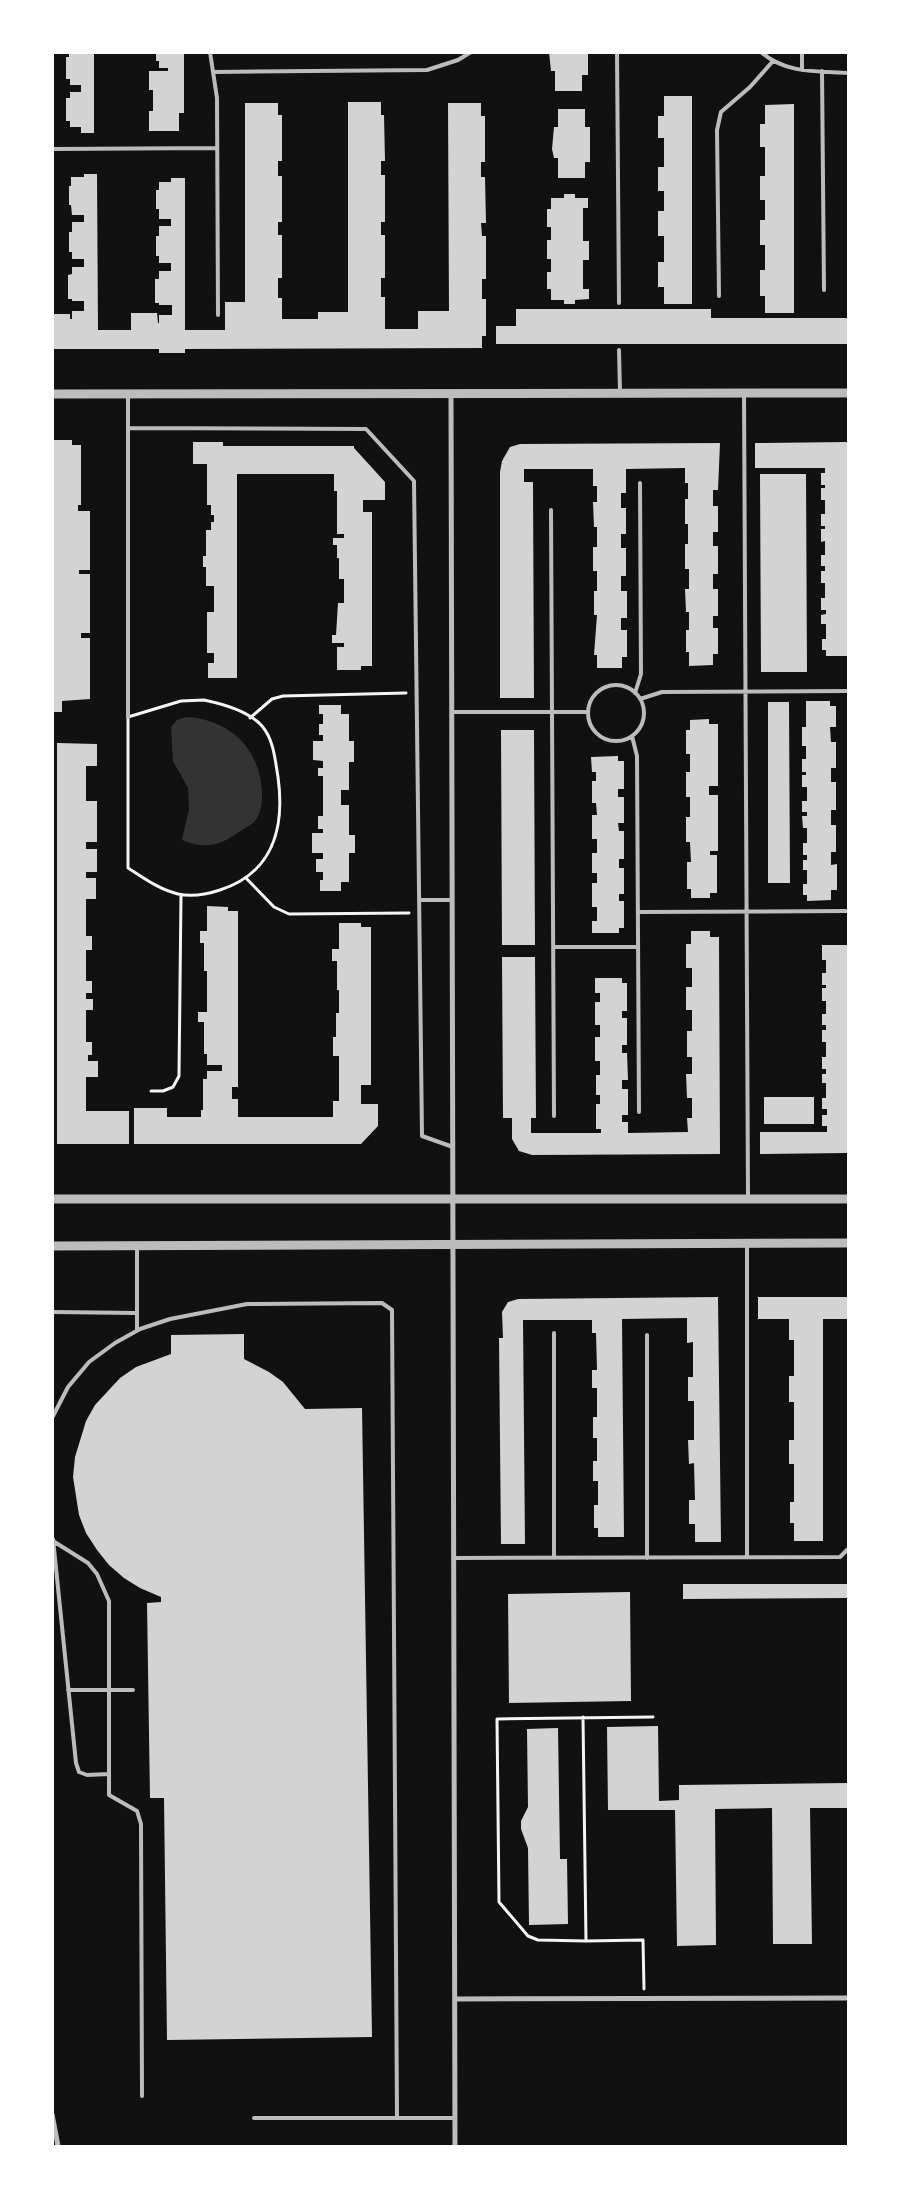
<svg xmlns="http://www.w3.org/2000/svg" width="901" height="2199" font-family="Raleway,sans-serif">
	<style>
		.water { fill: #333 }
		.building { fill: #d3d3d3 }
		.lines { fill: none; stroke-linecap: round; stroke-linejoin: round }
		.path { stroke: #f5f5f5; stroke-width: 3 }
		.service { stroke: #bcbcbc; stroke-width: 4 }
		.minor { stroke: #bcbcbc; stroke-width: 5 }
		.tertiary { stroke: #bcbcbc; stroke-width: 9 }
	</style>
	<rect width="100%" height="100%" fill="#111"/>
	<path class="water" d="M186 717C229 719 260 748 262 792 262 802 262 812 255 821 249 827 239 831 233 836 216 847 201 848 182 840L189 809 188 788 173 761 171 727 177 720Z"/>
	<path class="building" d="M69 52H94V133H81V127H70V121H66V98H70V92H81V85H70V79H66V57H69Z
		M156 52H184V113H179V131H149V111H153V90H149V71H168V68H159V61H156Z
		M549 52H588V75H582V91H555V71H551Z
		M664 96H692V304H664V287H658V262H664V236H658V211H664V191H658V167H664V138H658V116H664Z
		M348 102H381V115H384L385 161H381V175H385V222H381V235H385V278H381V297H385V329H418V311H449L448 103H481V116H485V162H481V177H485L486 223H481L482 236H486V279H482V299H486V336H482V348L185 349V353H159V349H52V314H70V319H72V311H84V301H72V299H68V275L72 274V267H84V259H72V252H69V232H72V222H84V215H72L71 205H69V186H71V177H84V174H97L98 330H131V313H157L158 323H159V315H172V305H159V303H155V279H159V271H171V263H159V256H156V236H159V226H171V219H159V209H156V190H159V182H171V178H185V330H225V302H245V103H278V115H282V161H278V176H282V222H278V235H282V278H278V298H282V319H318V312H348Z
		M794 104V313H765V296H760V270H765V245H760V220H765V200H760V176H765V147H760V124H765V105Z
		M558 109H585V127H590V162H585V178H558V158H554L552 149 554 127H558Z
		M564 194H575V198H588V208H583V241H589V260H583V289H589V299L575 300V304H564V300H551V289H547V272H551V259H547V240H551V227H547V209H551V198H564Z
		M516 309H711V318H848V344H496V326H516Z
		M52 440H72V445H81V505H78V511H90V570H79V574H90V633H81V638H90V699L62 701V712H52Z
		M193 442H223V446H354V448L385 482V500H363V512H372V666H361V670H337V647H344V643H332V635H336L338 603H344V579H339V558H337V545H333V538H344V534H337V491H334V474H237V678H208V663H214V653H207V612H214V586H206V567H203V556H206V530H211V522H214V515H211V505H207V464H193Z
		M848 442V656H826V650H822V639H826V624H821V615L826 614V610H821V598H825V583H821V571H825V566H821V555H825V541L821 542V529H825V526H821V514H825V500H821V488H825V485H821V473H825V468H755V443Z
		M720 443 718 490H713V506H718V532H713V546H718V574H713V589H718V616H713V628H718V654H713V665L689 666V652H686V630H689V612H686L685 589H689V569H685V544H688V524H685V499H688V483H685V468L626 469V493H621V508H626V534H621V548H626V576H621V591H627V618H621V630H627V657H622V668H597V655H594L597 615H594V591H597V571H593V547H597V527H594L593 502H597V486H593V469H524V482H533L534 698H500V472L502 461 510 447 520 444Z
		M760 474H806L807 672H761Z
		M806 701H830V706H836V727H830L831 742H836V768H831V782H836V810H831V825H836V852H831V865L837 864V890H831V900L807 901V895H803V884H807V870H803V860H807V855H803V843H807V828H803L802 816H807V812H802V801H807V787H802V775H806V772H802V759H806V746H802V727H806Z
		M768 702H789L790 883H768Z
		M319 705H341V714H349V741H354V762H349V790H341V805H349V835H355V853H349V882H341V891H320V880H323V872H316V859H323V853H312V833H323V829H318V816H323V776H318V768H323V761L313 760V741H323V735H319V724H323V714H319Z
		M709 719V724H718V786H709V795H718V851H710V855H717V893H710V898H691V889H687V862H691L690 842H686V817H690V797H686V772H690V754H686V730H690V720Z
		M501 730H534L535 945H502Z
		M57 743 97 744V766H86V801H97V842H86V849H97V872H86V878H96V899H86V936H92V950H86V981H92V993H86V999H93V1010H86V1042H92V1055H88V1061H98V1077H86V1111H129V1144H57Z
		M618 756V761H624V789H618V797H624V823H618L619 831H624V859H619V868H624V894H619V901H624V928H619V933H592V921H597V907H592V883H597V873H592V853H597V839H592V815H597L596 803H592V781H596V772H592L591 757Z
		M207 906 228 907V911H238V1087H232V1099H238V1117H333V1101H339V1056H333V1037H336V1013H339V990H337V961H332V949H339V923H361V927H371V1085H361V1104H378V1126L361 1144H134V1108H167V1117H201V1110H203V1079H207V1071H222V1065H207V1054H204V1022H198V1012H207V971H204V943H200V931H207Z
		M691 931H710V937H719L720 1154 532 1155 519 1151 512 1139V1118H503L502 957H535L536 1118H531V1133H601V1129H596V1104H600V1095H596V1075H600V1061H595V1037H600V1025H595V1002H600V993H595V978H622V983H627V1011H622V1018H627V1045H622V1053H627L628 1080H622V1089H628V1115H622V1122H628V1133L688 1132 687 1118H692V1098H687L686 1074H692V1057H687V1031H692V1010H686V987H692V968H686V944H691Z
		M822 945H848V1153L760 1154V1132H827V1126H822V1115H827V1109H822V1098H826V1083H822V1074H826V1069H822V1057H826V1042H822V1030H826V1025H822V1014H826V1001H822V988H826V985H822V973H826V960H822Z
		M764 1097H814V1124H764Z
		M718 1297 721 1542H695V1524H689V1500H695L694 1463 689 1464 688 1440H694V1401H688V1377H693V1342L687 1343V1318L622 1319 624 1537H598V1528H594V1505H598V1481H593V1461H597V1438H593V1417H597V1388H592V1370H597L596 1333H592V1320H523L525 1544H501L499 1338H503L502 1312 508 1302 518 1299Z
		M758 1297H848V1319H823V1541H794V1523H790V1502H794V1464H789V1440H794V1402H789V1376H794V1340H789V1319H758Z
		M244 1334V1359L269 1372 283 1382 305 1409 362 1408 372 2037 167 2040 164 1798H150L147 1603 161 1602V1597L140 1588 124 1578 109 1565 97 1550 86 1533 79 1515 73 1477 75 1457 86 1421 95 1405 120 1378 136 1367 171 1354V1335Z
		M683 1584H848V1598L683 1599Z
		M630 1592 631 1701 509 1703 508 1594Z
		M658 1726 659 1801 679 1800V1785L848 1783V1808H810L812 1944H773L772 1808 715 1809 716 1945 677 1946 675 1810H608L607 1727Z
		M558 1728 560 1859H567L568 1924 529 1925 528 1848 521 1829V1821L528 1807 527 1729Z"/>
	<g class="lines">
		<path class="path" d="M204 700C223 704 249 711 262 726 274 740 275 760 278 777 285 828 273 873 220 890 208 894 191 897 178 894 160 890 144 878 128 868V717L181 701Z
			M250 718 272 699 283 696 406 693
			M246 878 274 907 289 914 409 913
			M151 1091H163L173 1087 179 1076 181 895
			M583 1717 586 1941 643 1940 644 1989
			M586 1941 538 1940 528 1936 499 1902 497 1719 653 1717"/>
		<path class="service" d="M210 52 217 98 218 315
			M617 52 619 303
			M761 52C786 74 818 71 848 73
			M802 52V70
			M822 71 824 290
			M213 72 427 70 458 60 471 52
			M52 149 217 148
			M719 296 717 130 721 112 750 87 773 61
			M619 350 620 392
			M744 393 748 1198
			M128 394V717
			M128 428 366 429 414 481 422 1136 453 1147
			M551 510 554 1116
			M588 713a28 28 0 1 1 56 0a28 28 0 1 1-56 0Z
			M635 693 641 674 640 483
			M640 699 662 692 848 691
			M452 712H588
			M632 736 637 756 639 1112
			M419 900H452
			M638 912 848 911
			M553 947H638
			M747 1245V1557
			M52 1312 137 1313
			M137 1331V1246
			M554 1333V1558
			M647 1335V1558
			M52 1418 68 1387 89 1362 115 1343 140 1329 170 1319 247 1304 382 1303 392 1310 397 2118
			M53 1539 76 1763 79 1772 87 1775 109 1774
			M53 1541 88 1563 97 1574 109 1601V1795L137 1811 141 1824 142 2096
			M454 1558 840 1557 848 1549
			M68 1690H133
			M254 2118H455"/>
		<path class="minor" d="M451 393 455 2146
			M455 1999 848 1998
			M52 2114 58 2146"/>
		<path class="tertiary" d="M52 394 848 393
			M52 1199H848
			M52 1246 848 1243"/>
	</g>
	<rect width="901" height="2199" fill="none" stroke="#ffffff" stroke-width="108"/>
</svg>
